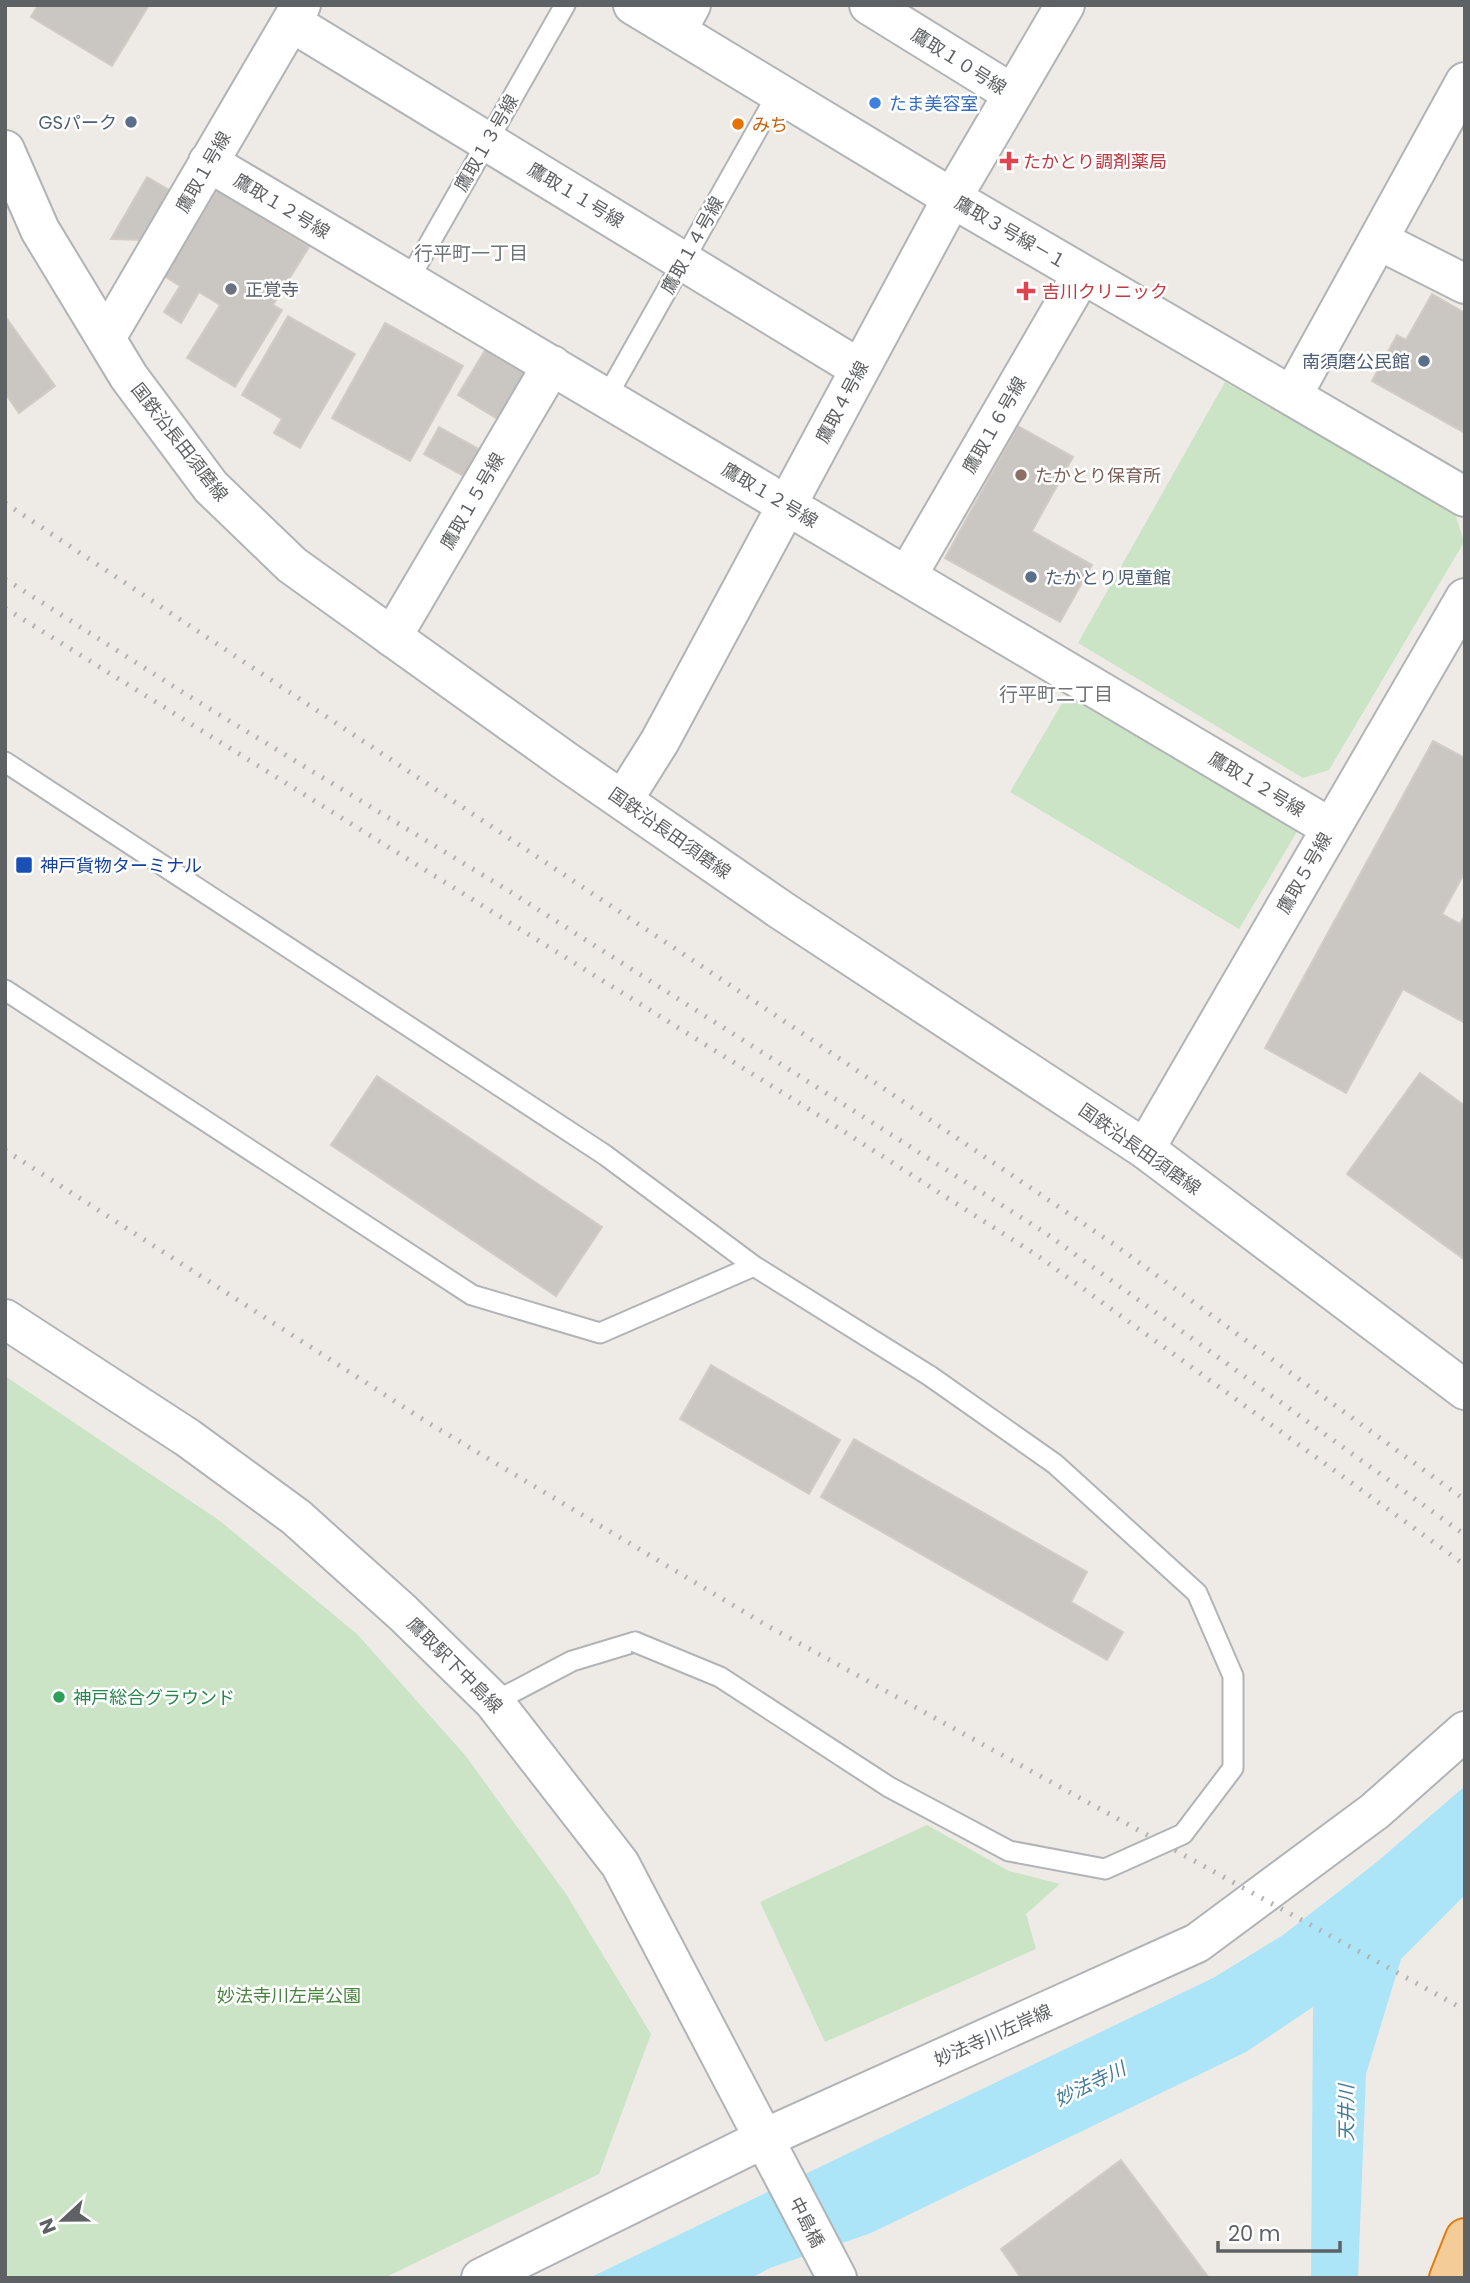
<svg xmlns="http://www.w3.org/2000/svg" width="1470" height="2283" font-family="Poppins,'Noto Sans JP',sans-serif">
	<style>
		.green { fill: #cae4c5 }
		.water { fill: #ade5f8 }
		.building { fill: #cac6c2; stroke: #d3ccc5; stroke-width: 2 }
		.lines { fill: none; stroke-linecap: round; stroke-linejoin: round }
		.service-casing { stroke: #b1b4b7; stroke-width: 23 }
		.minor-casing { stroke: #b1b4b7; stroke-width: 42 }
		.tertiary-casing { stroke: #b1b4b7; stroke-width: 42 }
		.motorway-casing { stroke: #e17c14; stroke-width: 42 }
		.service { stroke: #fff; stroke-width: 19 }
		.minor { stroke: #fff; stroke-width: 38 }
		.tertiary { stroke: #fff; stroke-width: 38 }
		.motorway { stroke: #f4cc97; stroke-width: 38 }
		.rail { stroke: #b2b3b3; stroke-width: 5; stroke-dasharray: 2 9; stroke-linecap: butt }
		.service-bridge-casing { stroke: #b1b4b7; stroke-width: 23; stroke-linecap: butt }
		.service-bridge { stroke: #fff; stroke-width: 19 }
		.shop-dot { fill: #3f7fe0; stroke: #fff; stroke-width: 2.5 }
		.service-dot { fill: #5c6f8a; stroke: #fff; stroke-width: 2.5 }
		.food-dot { fill: #e8710a; stroke: #fff; stroke-width: 2.5 }
		.health-dot { fill: #e0444e; stroke: #fff; stroke-width: 2.5 }
		.worship-dot { fill: #6b7280; stroke: #fff; stroke-width: 2.5 }
		.education-dot { fill: #8d6e63; stroke: #fff; stroke-width: 2.5 }
		.transit-dot { fill: #1a4fb4; stroke: #fff; stroke-width: 2.5 }
		.leisure-dot { fill: #2e9e5b; stroke: #fff; stroke-width: 2.5 }
		.labels { text-anchor: middle; dominant-baseline: central; stroke-width: 5; stroke-linejoin: round; paint-order: stroke }
		.street-label { font-size: 18px; fill: #5e6265; stroke: #fff }
		.shop-label { font-size: 18px; fill: #366cbe; stroke: #fff; text-anchor: start }
		.service-label { font-size: 18px; fill: #4e5e75; stroke: #fff; text-anchor: end }
		.food-label { font-size: 18px; fill: #c56008; stroke: #fff; text-anchor: start }
		.health-label { font-size: 18px; fill: #be3a42; stroke: #fff; text-anchor: start }
		.worship-label { font-size: 18px; fill: #5b616d; stroke: #fff; text-anchor: start }
		.education-label { font-size: 18px; fill: #785e54; stroke: #fff; text-anchor: start }
		.transit-label { font-size: 18px; fill: #164399; stroke: #fff; text-anchor: start }
		.leisure-label { font-size: 18px; fill: #27864d; stroke: #fff; text-anchor: start }
		.park-label { font-size: 18px; fill: #47843d; stroke: #fff }
		.neighbourhood-label { font-size: 19px; fill: #6f7477; stroke: #fff }
		.water-label { font-size: 19px; font-style: italic; fill: #447c98; stroke: #fff }
	</style>
	<rect width="100%" height="100%" fill="#eeebe6"/>
	<path class="green" d="M1225 382 1455 513 1464 542 1329 770 1303 778 1078 643Z
		M1068 693 1298 830 1239 929 1010 792Z
		M5 1376 220 1521 357 1634 465 1755 566 1894 651 2034 599 2174 384 2278H5Z
		M927 1825 1009 1871 1060 1884 1026 1914 1036 1949 825 2042 760 1902Z"/>
	<path class="water" d="M1465 1786V1895L1401 1959 1366 2074 1358 2278H1311L1313 2007 1246 2052 871 2233 770 2268 751 2278H589L1213 1978 1283 1935 1378 1861Z"/>
	<path class="building" d="M38 5H149L112 66 31 17Z
		M147 177 171 191 143 240 111 239Z
		M217 190 309 247 273 305 282 310 235 387 187 358 220 305 199 292 181 323 164 312 180 286 164 276Z
		M1432 294 1465 313V433L1372 381 1397 335 1406 340Z
		M5 316 55 386 19 413 5 393Z
		M288 316 355 354 300 448 274 433 282 419 242 395Z
		M385 323 463 366 410 461 332 418Z
		M490 342 537 370 506 424 458 395Z
		M1018 426 1073 457 1032 531 1092 565 1060 622 945 558Z
		M439 427 484 452 469 479 424 454Z
		M1433 741 1465 758V872L1442 914 1460 924 1465 915V1023L1403 989 1346 1093 1265 1048Z
		M1420 1073 1465 1106V1260L1347 1174Z
		M377 1076 602 1227 556 1296 331 1145Z
		M711 1365 840 1440 809 1494 680 1419Z
		M854 1439 1087 1572 1071 1602 1123 1632 1107 1660 821 1497Z
		M1121 2160 1209 2278H1021L1001 2249Z"/>
	<g class="lines">
		<defs>
			<path id="service" d="M408 281 565 5
				M606 398 778 93
				M5 762 605 1155 754 1266 930 1376
				M5 990 472 1295 600 1333 754 1266
				M494 1702 572 1661 635 1642"/>
			<path id="minor" d="M869 5 1013 94
				M291 22 860 369
				M677 31 691 5
				M208 162 1331 828
				M952 198 1465 497
				M1378 240 1465 284
				M106 338 301 5
				M1292 396 1465 82
				M907 576 1082 274
				M392 637 552 365
				M623 800 660 741 952 198 1065 5
				M1145 1149 1465 598"/>
			<path id="tertiary" d="M633 5 952 198
				M5 150 40 230 129 377 211 487 292 565 564 760 781 910 1145 1149 1465 1390
				M5 1319 188 1438 296 1517 403 1613 494 1702 620 1864 837 2278
				M481 2278 765 2138 1197 1943 1375 1811 1465 1731"/>
			<path id="motorway" d="M1449 2278 1465 2238"/>
		</defs>
		<use href="#service" class="service-casing"/>
		<use href="#minor" class="minor-casing"/>
		<use href="#tertiary" class="tertiary-casing"/>
		<use href="#motorway" class="motorway-casing"/>
		<use href="#service" class="service"/>
		<use href="#minor" class="minor"/>
		<use href="#tertiary" class="tertiary"/>
		<use href="#motorway" class="motorway"/>
		<path class="rail" d="M5 503 781 1019 1115 1245 1465 1500
			M5 579 187 695 509 891 1044 1232 1465 1535
			M5 608 815 1113 1038 1256 1465 1565
			M5 1150 427 1422 766 1625 1465 2010"/>
		<defs>
			<path id="service-bridge" d="M635 1642 720 1677 889 1787 1009 1851 1105 1869 1183 1834 1233 1768V1676L1197 1593 1055 1464 930 1376"/>
		</defs>
		<use href="#service-bridge" class="service-bridge-casing"/>
		<use href="#service-bridge" class="service-bridge"/>
	</g>
	<circle class="shop-dot" cx="875" cy="103" r="7"/>
	<g class="service-dot">
		<circle cx="131" cy="122" r="7"/>
		<circle cx="1424" cy="361" r="7"/>
		<circle cx="1031" cy="577" r="7"/>
	</g>
	<circle class="food-dot" cx="738" cy="124" r="7"/>
	<g class="health-dot">
		<path d="M1005.5 150.5h7v7h7v7h-7v7h-7v-7h-7v-7h7z"/>
		<path d="M1022.5 280.5h7v7h7v7h-7v7h-7v-7h-7v-7h7z"/>
	</g>
	<circle class="worship-dot" cx="231" cy="289" r="7"/>
	<circle class="education-dot" cx="1021" cy="475" r="7"/>
	<rect class="transit-dot" x="15" y="856" width="18" height="18" rx="3.5"/>
	<circle class="leisure-dot" cx="59" cy="1697" r="7"/>
	<g class="labels">
		<g class="street-label">
			<text transform="translate(959 61) rotate(32)">鷹取１０号線</text>
			<text transform="translate(486 143) rotate(-60)">鷹取１３号線</text>
			<text transform="translate(203 172) rotate(-60)">鷹取１号線</text>
			<text transform="translate(576 195) rotate(31)">鷹取１１号線</text>
			<text transform="translate(282 206) rotate(31)">鷹取１２号線</text>
			<text transform="translate(1011 232) rotate(30)">鷹取３号線－１</text>
			<text transform="translate(692 245) rotate(-61)">鷹取１４号線</text>
			<text transform="translate(842 402) rotate(-62)">鷹取４号線</text>
			<text transform="translate(994 425) rotate(-60)">鷹取１６号線</text>
			<text transform="translate(180 442) rotate(52)">国鉄沿長田須磨線</text>
			<text transform="translate(770 495) rotate(31)">鷹取１２号線</text>
			<text transform="translate(472 501) rotate(-60)">鷹取１５号線</text>
			<text transform="translate(1257 784) rotate(31)">鷹取１２号線</text>
			<text transform="translate(670 833) rotate(35)">国鉄沿長田須磨線</text>
			<text transform="translate(1304 873) rotate(-60)">鷹取５号線</text>
			<text transform="translate(1140 1149) rotate(35)">国鉄沿長田須磨線</text>
			<text transform="translate(455 1665) rotate(45)">鷹取駅下中島線</text>
			<text transform="translate(993 2035) rotate(-24)">妙法寺川左岸線</text>
			<text transform="translate(807 2222) rotate(63)">中島橋</text>
		</g>
		<g class="shop-label">
			<text x="889" y="103">たま美容室</text>
		</g>
		<g class="service-label">
			<text x="117" y="122">GSパーク</text>
			<text x="1410" y="361">南須磨公民館</text>
			<text x="1045" y="577" text-anchor="start">たかとり児童館</text>
		</g>
		<g class="food-label">
			<text x="752" y="124">みち</text>
		</g>
		<g class="health-label">
			<text x="1023" y="161">たかとり調剤薬局</text>
			<text x="1042" y="291">吉川クリニック</text>
		</g>
		<g class="worship-label">
			<text x="245" y="289">正覚寺</text>
		</g>
		<g class="education-label">
			<text x="1035" y="475">たかとり保育所</text>
		</g>
		<g class="transit-label">
			<text x="40" y="865">神戸貨物ターミナル</text>
		</g>
		<g class="leisure-label">
			<text x="73" y="1697">神戸総合グラウンド</text>
		</g>
		<g class="park-label">
			<text x="289" y="1995">妙法寺川左岸公園</text>
		</g>
		<g class="neighbourhood-label">
			<text x="471" y="253">行平町一丁目</text>
			<text x="1056" y="694">行平町二丁目</text>
		</g>
		<g class="water-label">
			<text transform="translate(1090 2084) rotate(-26)">妙法寺川</text>
			<text transform="translate(1346 2113) rotate(-90)">天井川</text>
		</g>
	</g>
	<rect width="1470" height="2283" fill="none" stroke="#5e6265" stroke-width="14"/>
	<g transform="translate(63 2220) rotate(248)" stroke="#ffffff" stroke-width="5" paint-order="stroke">
	<path d="M0-5L12 26L0 18L-12 26Z" fill="#5e6265"/>
	<text y="-10" font-size="19" font-weight="bold" text-anchor="middle" fill="#5e6265">N</text>
	</g>
	<path d="M1218 2241v10h122v-10" fill="none" stroke="#5e6265" stroke-width="3.5"/>
	<text x="1228" y="2241" font-size="21" fill="#5e6265" stroke="#ffffff" stroke-width="5" paint-order="stroke">20 m</text>
</svg>
